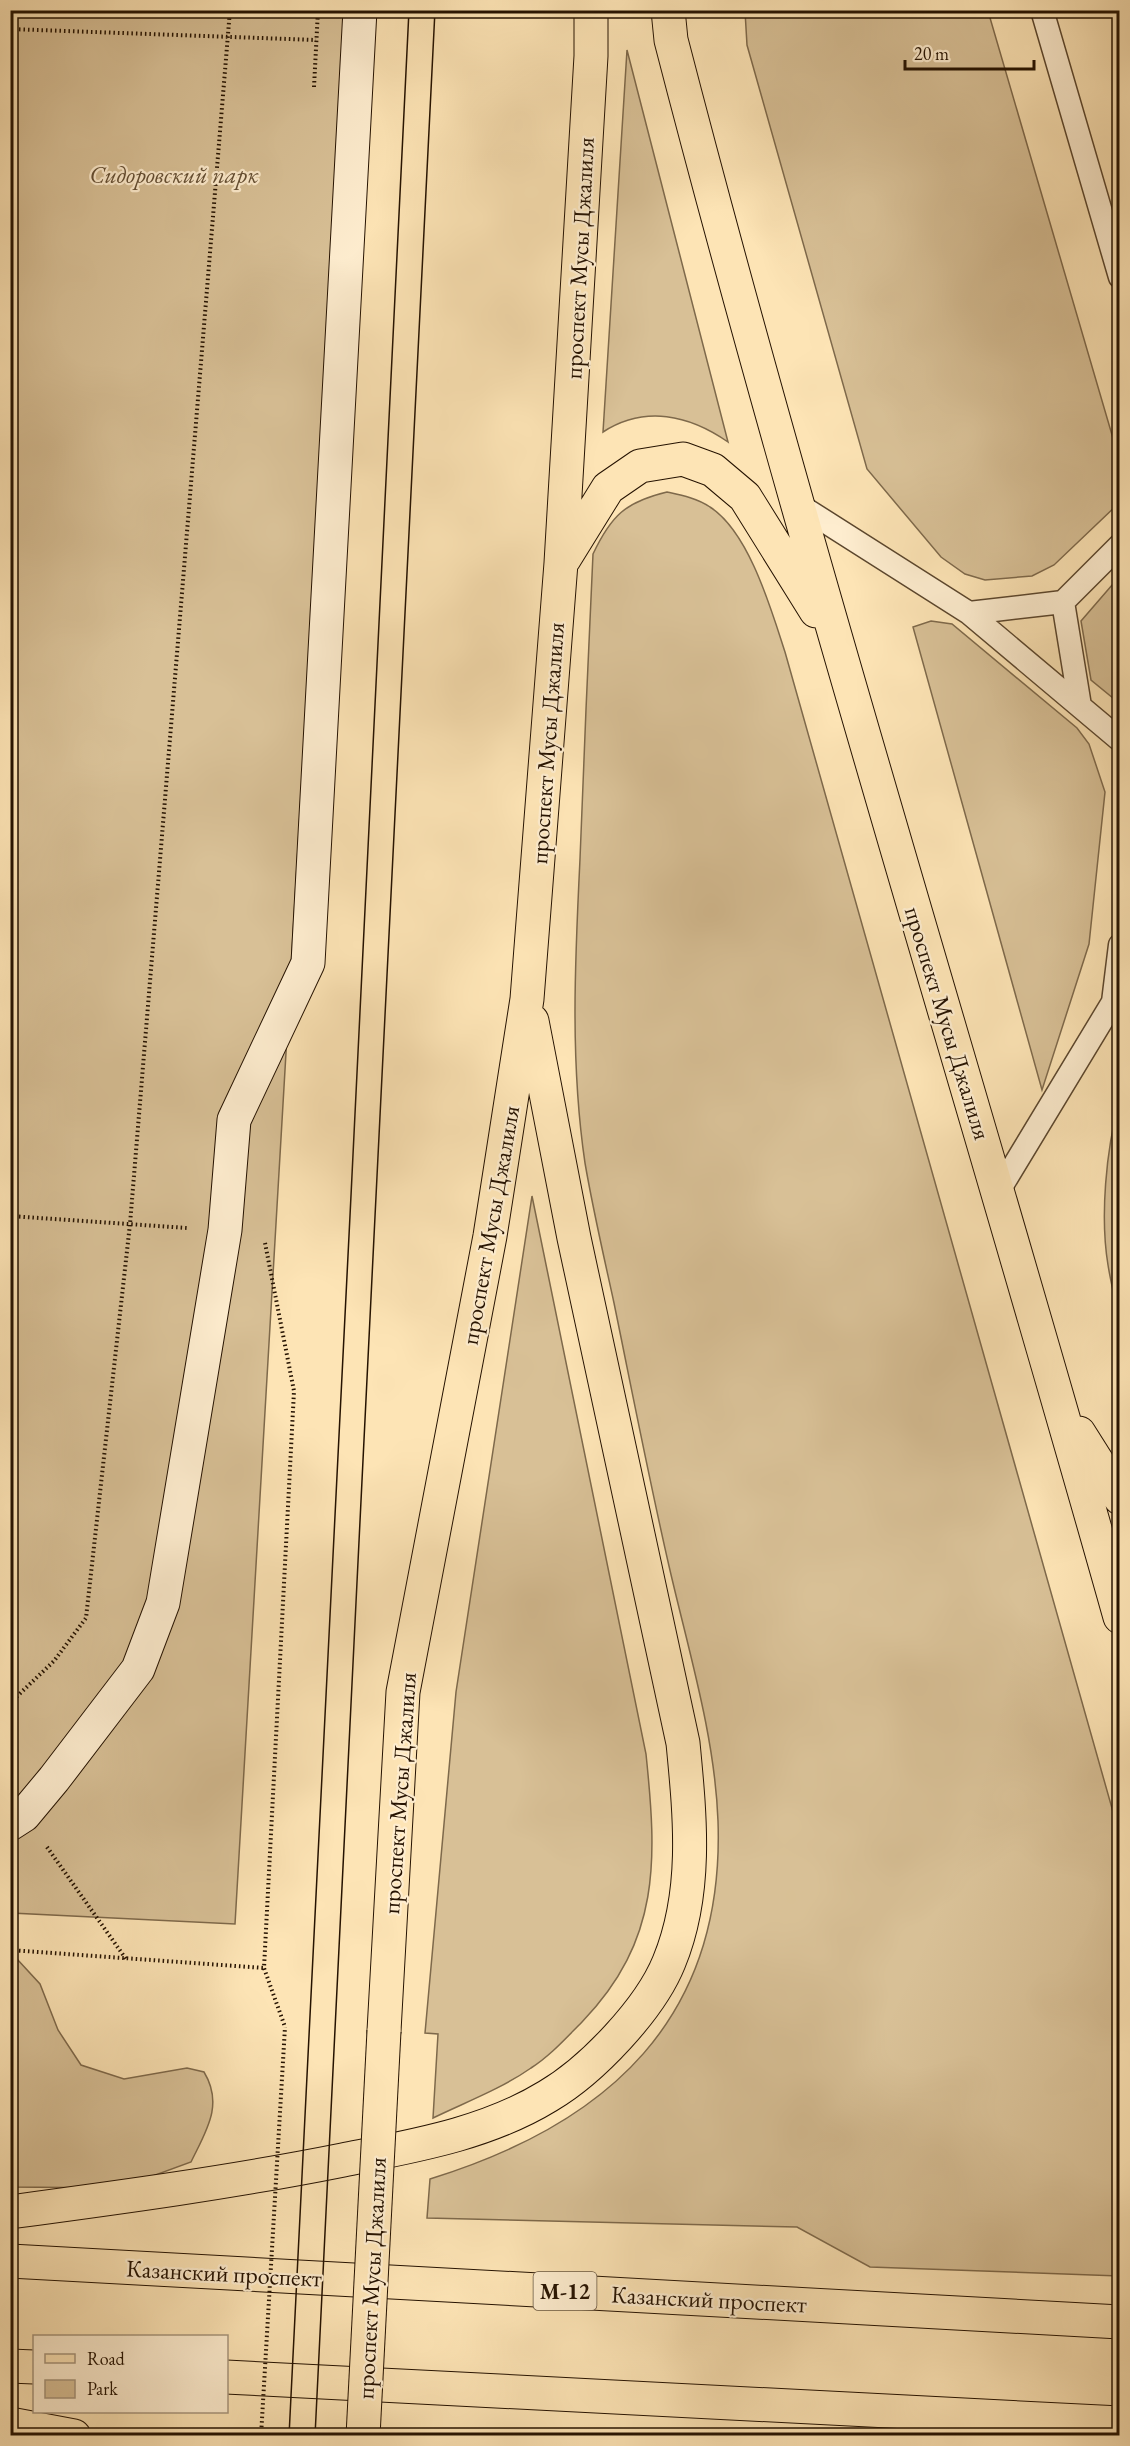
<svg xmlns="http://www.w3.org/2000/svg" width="1130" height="2446" font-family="'EB Garamond',serif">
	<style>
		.green { fill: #d8c096; stroke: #7e694b; stroke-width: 1.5 }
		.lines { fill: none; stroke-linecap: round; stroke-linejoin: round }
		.lane-casing { stroke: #5b462d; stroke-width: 25 }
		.secondary-casing { stroke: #251200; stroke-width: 35 }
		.primary-casing { stroke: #251200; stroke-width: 35 }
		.path { stroke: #251200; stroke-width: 4; stroke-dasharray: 1.5 3; stroke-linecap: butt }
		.lane { stroke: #feedcf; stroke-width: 22 }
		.secondary { stroke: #feedcf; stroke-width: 33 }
		.primary { stroke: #fde4b5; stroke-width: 33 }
		.tram { stroke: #251200; stroke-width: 1.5 }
		.primary-bridge-casing { stroke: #251200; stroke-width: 35; stroke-linecap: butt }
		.path-bridge { stroke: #251200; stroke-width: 4; stroke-dasharray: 1.5 3; stroke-linecap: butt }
		.primary-bridge { stroke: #fde4b5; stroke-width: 33 }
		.labels { text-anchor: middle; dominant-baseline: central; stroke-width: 4.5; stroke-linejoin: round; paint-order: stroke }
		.shield { fill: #feedcf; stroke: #66543e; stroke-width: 1.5 }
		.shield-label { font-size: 22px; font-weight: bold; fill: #251200 }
		.park-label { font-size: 24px; font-style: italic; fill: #644f34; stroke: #feedcf }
		.street-label { font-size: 24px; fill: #251200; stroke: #feedcf }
	</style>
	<rect width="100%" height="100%" fill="#fde4b5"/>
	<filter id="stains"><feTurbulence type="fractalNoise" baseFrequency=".00333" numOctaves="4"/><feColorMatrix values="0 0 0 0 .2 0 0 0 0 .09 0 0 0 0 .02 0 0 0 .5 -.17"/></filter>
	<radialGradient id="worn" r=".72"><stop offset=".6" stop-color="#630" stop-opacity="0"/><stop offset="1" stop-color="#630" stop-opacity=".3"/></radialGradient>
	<path class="green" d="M10 11H347L235 1924 11 1913Z
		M745 11H988L1117 452H1119V503L1054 565 1032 576 985 580 965 574 941 557 867 469 747 45Z
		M627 50 728 442C689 415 645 405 603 432Z
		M667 492C681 495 697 498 710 507 749 532 771 609 785 652L1119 1833V2276L870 2267 797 2227 427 2218 430 2179C608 2124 725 2019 718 1821 715 1736 688 1649 669 1566 649 1479 632 1391 614 1303 604 1257 593 1210 585 1163 570 1062 575 960 580 859 584 757 588 656 593 554 611 516 625 502 667 492Z
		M1119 577V703L1091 680 1081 621Z
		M931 621 952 624 1077 728 1089 744 1105 792 1089 944 1042 1090 913 627Z
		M1119 1103V1320C1116 1302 1111 1284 1108 1265 1100 1217 1106 1150 1119 1103Z
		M532 1196 646 1754C657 1860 661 1940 582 2022 566 2038 550 2056 531 2068 501 2089 466 2102 433 2118L438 2034 425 2033 456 1692Z
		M10 1959H17L40 1984 58 2030 81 2065 124 2079 187 2068 204 2072C224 2105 206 2131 191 2162L120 2188 11 2187Z"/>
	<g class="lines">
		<defs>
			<path id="lane" d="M1042 10 1120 277
				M799 505 969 613 1120 740
				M969 613 1063 602
				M1080 706 1063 602 1120 545
				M1113 1002 1120 945
				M998 1192 1113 1002 1120 1000"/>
			<path id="secondary" d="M10 1824 24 1815 54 1779 138 1669 163 1603 225 1230 234 1120 308 963 360 10"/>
			<path id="primary" d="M668 10 671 40C808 569 972 1091 1120 1617
				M564 559 608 488 640 466 683 459 713 470 745 497 816 611
				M1079 1433 1120 1498
				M384 2031 403 1692 490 1236 527 999 561 563 591 56V10
				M10 2212C122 2197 233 2182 343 2160 413 2146 486 2134 548 2096 592 2070 650 2009 669 1962 698 1892 690 1816 683 1743L574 1238 532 1021
				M10 2261 1120 2322
				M10 2366 34 2367
				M226 2377 1120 2423
				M10 2424 74 2436"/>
		</defs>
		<use href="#lane" class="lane-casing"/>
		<use href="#secondary" class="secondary-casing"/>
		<use href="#primary" class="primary-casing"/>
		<path class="path" d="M10 29 316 40
			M314 87 318 10
			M10 1216 187 1228
			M265 1243 294 1391 264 1968 285 2027
			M10 1703 54 1661 86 1618 130 1224 230 10
			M47 1847 126 1959
			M10 1950 264 1968"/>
		<use href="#lane" class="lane"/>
		<use href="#secondary" class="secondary"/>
		<use href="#primary" class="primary"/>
		<path class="tram" d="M289 2436C335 1627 365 819 409 10
			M315 2436C359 1627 390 819 435 10"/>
		<defs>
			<path id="primary-bridge" d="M363 2436 384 2031"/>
		</defs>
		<use href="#primary-bridge" class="primary-bridge-casing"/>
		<path class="path-bridge" d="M261 2436 285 2027"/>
		<use href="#primary-bridge" class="primary-bridge"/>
	</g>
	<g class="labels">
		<rect class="shield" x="533.5" y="2272" width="63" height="38" rx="4.5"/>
		<g class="shield-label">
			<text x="565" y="2291">М-12</text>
		</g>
		<g class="park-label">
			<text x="174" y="174">Сидоровский парк</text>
		</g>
		<g class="street-label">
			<text transform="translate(579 258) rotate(-87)">проспект Мусы Джалиля</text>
			<text transform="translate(547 743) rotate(-86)">проспект Мусы Джалиля</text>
			<text transform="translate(948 1023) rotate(73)">проспект Мусы Джалиля</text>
			<text transform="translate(490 1225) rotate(-80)">проспект Мусы Джалиля</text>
			<text transform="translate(399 1793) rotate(-86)">проспект Мусы Джалиля</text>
			<text transform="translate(224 2273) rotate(3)">Казанский проспект</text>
			<text transform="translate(371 2278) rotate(-87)">проспект Мусы Джалиля</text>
			<text transform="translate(709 2299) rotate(3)">Казанский проспект</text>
		</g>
	</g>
	<rect width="1130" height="2446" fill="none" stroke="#fde4b5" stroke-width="36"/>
	<rect x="12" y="12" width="1106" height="2422" fill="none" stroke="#251200" stroke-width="3"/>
	<rect x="18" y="18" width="1094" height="2410" fill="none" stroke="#251200" stroke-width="1.5"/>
	<rect x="33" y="2335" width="195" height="78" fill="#feedcf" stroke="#a7957c" stroke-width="1.5"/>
	<rect x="45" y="2354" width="30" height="9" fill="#fde4b5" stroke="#a7957c" stroke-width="1.5"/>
	<text x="87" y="2365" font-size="18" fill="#251200">Road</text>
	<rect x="45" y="2380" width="30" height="18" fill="#d8c096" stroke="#a7957c" stroke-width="1.5"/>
	<text x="87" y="2395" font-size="18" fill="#251200">Park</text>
	<path d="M905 60v9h129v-9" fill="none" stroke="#251200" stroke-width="3"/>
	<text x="914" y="60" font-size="18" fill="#251200" stroke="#feedcf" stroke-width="4.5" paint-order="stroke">20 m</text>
	<rect width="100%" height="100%" filter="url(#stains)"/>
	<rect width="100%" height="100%" fill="url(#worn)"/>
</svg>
